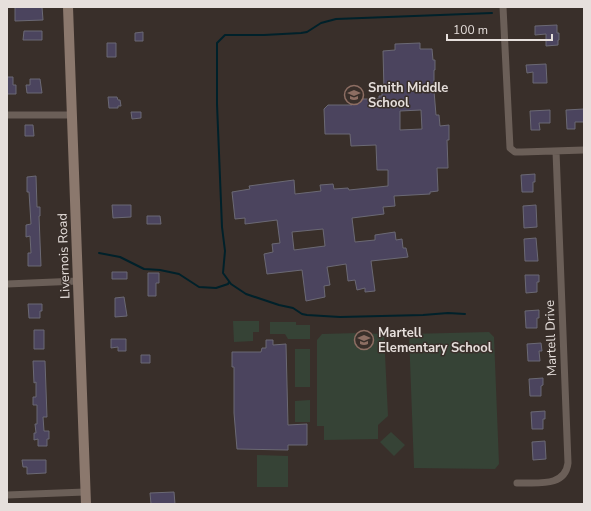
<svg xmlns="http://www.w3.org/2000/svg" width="591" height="511" font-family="'Nunito Sans',sans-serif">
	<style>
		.green { fill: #364336 }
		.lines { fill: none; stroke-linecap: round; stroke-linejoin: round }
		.stream { stroke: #00212a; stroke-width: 2 }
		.building { fill: #4b445e; stroke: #6b6974; fill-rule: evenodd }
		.minor { stroke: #6b5f58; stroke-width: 7 }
		.secondary { stroke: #8b786d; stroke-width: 10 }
		.labels { text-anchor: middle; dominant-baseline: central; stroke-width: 3; stroke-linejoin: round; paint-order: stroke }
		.poi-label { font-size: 13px; font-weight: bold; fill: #e6dfdc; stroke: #392f2a; text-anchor: start }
		.street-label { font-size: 13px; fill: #e6dfdc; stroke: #392f2a }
	</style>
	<rect width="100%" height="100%" fill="#392f2a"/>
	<path class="green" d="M233 321H259V332H253V341L234 342Z
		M270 322H296V325H310V339H288L285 334H270Z
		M489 332 494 337 499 464 495 469 414 468 409 334Z
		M358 333 384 334 388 416 378 425V439L324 440V426H317V340L322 334Z
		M295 349H310V387H295Z
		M310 400V422H295V401Z
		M391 432 405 445 394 456 380 442Z
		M257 455 288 456V487H257Z"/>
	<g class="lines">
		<path class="stream" d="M99 253 120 257 144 269 160 270 179 274 199 287 216 288 228 284 229 282
			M465 314 448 313 423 315 340 317 307 315 302 314 293 308 279 305 246 294 231 284 223 273 225 251 222 227 217 104V43L225 35H264L301 33 307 32 321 23 336 19 492 13"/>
	</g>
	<path class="building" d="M15 7H42L43 20 15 21Z
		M557 25V33H559V40H558V45L546 46V34L535 35V26Z
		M24 31H42V40H23Z
		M143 32V41H135V33Z
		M107 43H116V57H107Z
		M420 43V49H432L433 60H435V70H434V82H435L436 91H434L436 115H439L440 126 449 125V140H447L448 168H437L438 191 430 192V194L394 196 395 206 383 207 384 214 352 218 355 242 375 240V235L395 232 396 240 402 239 403 248H406L408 257 371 261 375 291 365 292V288L357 290 355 280 348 281 346 264 327 267 330 285 324 286 325 297 306 301 302 270 267 274 264 254 273 252 272 244 280 243 277 220 245 224V218L235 219 232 192 250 189 249 186 294 180 295 194 321 191 320 185 333 184 334 189 348 188 349 190 388 186V170H377L376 145 351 146 350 134H325L324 109 328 105H352V99H379V96H382V91L384 90 383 51 395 50V44ZM421 110 422 129 400 130V111ZM323 229 325 246 294 250 292 232Z
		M546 64 547 83H533V72L527 73 526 65Z
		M7 77H13V85H16V94H7Z
		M30 79H40L42 93H27L26 85H30Z
		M108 97H117L118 100H120L121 106H118V108H109Z
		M584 109V122H575V129H567L566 110Z
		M550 110V123H539L540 130H531L530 111Z
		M131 112H141V118L132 119Z
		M25 125H33L34 136H25Z
		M535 174V182H533V192H522L521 175Z
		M36 176 37 207H40V216H39L41 266H28V253H31L30 236 26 237V225L31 224 29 192H27V177Z
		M112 205H131V217L113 218Z
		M536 205 537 227 524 228 523 206Z
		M147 216H160L161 224H147Z
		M536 238 538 261H525L524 239Z
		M112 272H127V279H112Z
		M148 273H159V283H156V296H148Z
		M525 275H539V282H537V292L526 293Z
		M124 297 127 316 115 317V298Z
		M28 304H42V311H40V318H29Z
		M539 310V318H537V328H526L525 311Z
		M34 330H44V349H34Z
		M111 339H126V351H118V347L111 348Z
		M266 340H273V345L286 344 288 425 307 424V445H288V450L237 449 234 413V367H232V352H261L262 348H266Z
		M541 343 542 351H539L540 361H528L527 344Z
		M141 355H150V363H141Z
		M33 361H45L47 417H43L44 431H49V439H47V446H38V439L34 440V433H36L35 424H37V405H33V397H36V382L34 383Z
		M543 378V385L541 386V396H530L529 379Z
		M545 411V419H543V429H532L531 412Z
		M545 441 546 459 533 460 532 442Z
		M22 460H46V473L27 474V467H23Z
		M174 492 175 504H151L150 493Z"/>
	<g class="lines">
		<path class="minor" d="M503 7 510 148 515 152H522L584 150
			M7 115H72
			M7 284 78 281
			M517 483C536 482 565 488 568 463L556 151
			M7 495 85 492"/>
		<path class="secondary" d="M68 7 86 504"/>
	</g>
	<defs>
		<symbol id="school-ring" viewBox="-11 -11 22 22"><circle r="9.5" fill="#392f2a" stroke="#8d6e63" stroke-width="1.5"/><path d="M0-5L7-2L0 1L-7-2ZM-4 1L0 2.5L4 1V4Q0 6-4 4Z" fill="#8d6e63"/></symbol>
	</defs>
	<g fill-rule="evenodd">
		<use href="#school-ring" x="343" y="84" width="22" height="22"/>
		<use href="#school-ring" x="353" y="329" width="22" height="22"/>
	</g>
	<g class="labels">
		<g class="poi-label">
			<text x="368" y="88">Smith Middle<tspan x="368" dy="15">School</tspan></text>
			<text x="378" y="333">Martell<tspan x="378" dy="15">Elementary School</tspan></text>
		</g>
		<g class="street-label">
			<text transform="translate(64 256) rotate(-92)">Livernois Road</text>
			<text transform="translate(551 338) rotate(-92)">Martell Drive</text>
		</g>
	</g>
	<rect width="591" height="511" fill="none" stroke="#e6dfdc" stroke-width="16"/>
	<path d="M447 34v6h105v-6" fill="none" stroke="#e6dfdc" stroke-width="2"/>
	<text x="453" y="34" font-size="12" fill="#e6dfdc" stroke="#392f2a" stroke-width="3" paint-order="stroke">100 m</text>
</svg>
